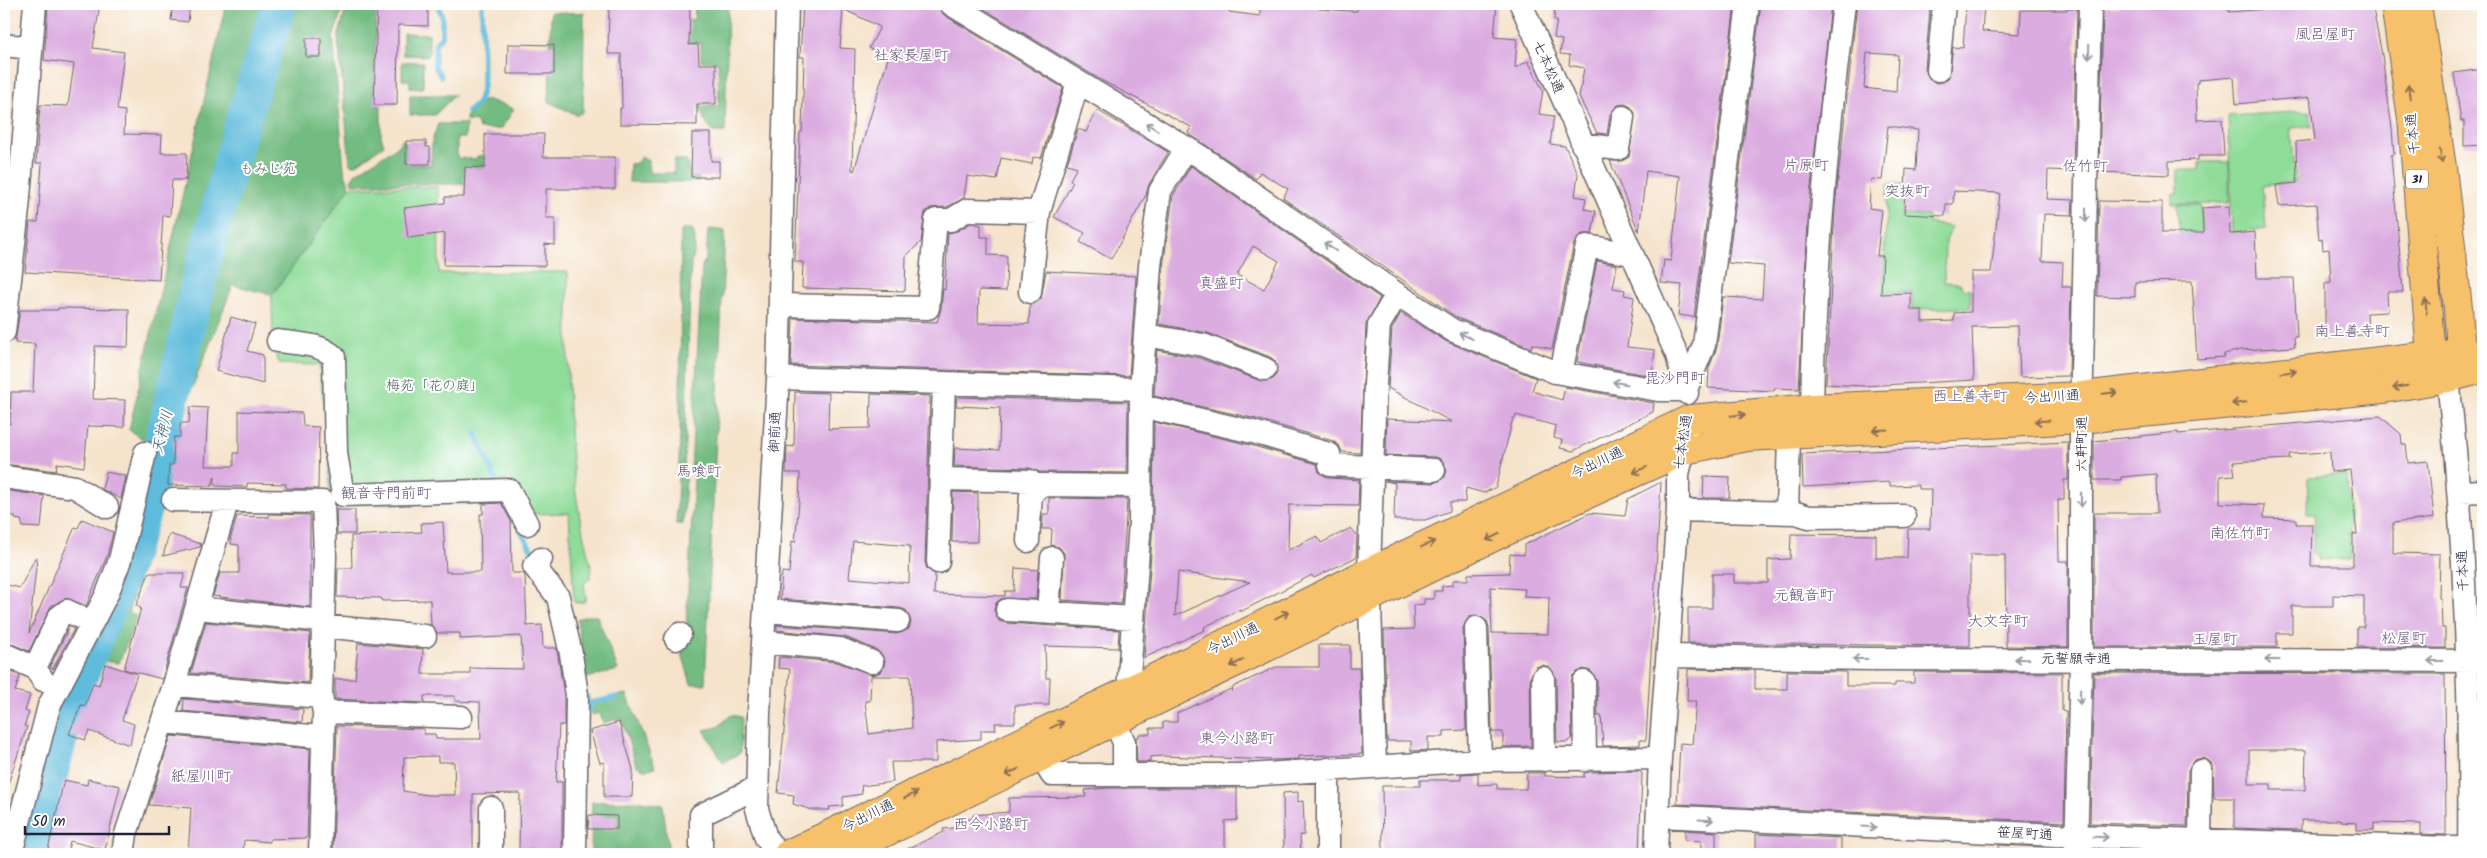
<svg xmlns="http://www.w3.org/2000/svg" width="2487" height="858" font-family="Kalam,'Klee One',sans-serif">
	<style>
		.green { fill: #8fdc99; stroke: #587f6a }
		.forest { fill: #73bc81; stroke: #4a6f5e }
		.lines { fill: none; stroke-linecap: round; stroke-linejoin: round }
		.stream { stroke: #5ebbdc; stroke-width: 5.5 }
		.river { stroke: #5ebbdc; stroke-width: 35 }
		.building { fill: #dbace0; fill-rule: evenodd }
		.minor-casing { stroke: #6c666d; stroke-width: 25 }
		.major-casing { stroke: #6c666d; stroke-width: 30 }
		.minor { stroke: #fff; stroke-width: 22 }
		.major { stroke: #f7c06b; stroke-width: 28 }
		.oneway { stroke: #9c9ca7 }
		.oneway2 { stroke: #8c7153 }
		.labels { text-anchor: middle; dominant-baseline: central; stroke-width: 4; stroke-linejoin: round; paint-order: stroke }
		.shield { fill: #fff; stroke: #646476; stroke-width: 1 }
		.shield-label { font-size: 12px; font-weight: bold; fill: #22223b }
		.street-label { font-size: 14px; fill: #22223b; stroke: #fff }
		.park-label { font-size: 14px; fill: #48635c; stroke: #fff }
		.neighbourhood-label { font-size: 15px; fill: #635275; stroke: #fff }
		.water-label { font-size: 15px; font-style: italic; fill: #3a5f7b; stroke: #fff }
	</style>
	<rect width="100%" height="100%" fill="#fff"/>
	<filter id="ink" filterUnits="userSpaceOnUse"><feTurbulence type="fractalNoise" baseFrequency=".02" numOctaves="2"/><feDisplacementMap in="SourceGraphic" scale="10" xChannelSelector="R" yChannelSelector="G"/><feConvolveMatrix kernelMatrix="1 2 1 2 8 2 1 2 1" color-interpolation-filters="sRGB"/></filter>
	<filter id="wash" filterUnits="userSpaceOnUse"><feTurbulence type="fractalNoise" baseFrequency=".0096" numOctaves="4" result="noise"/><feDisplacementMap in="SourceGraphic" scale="20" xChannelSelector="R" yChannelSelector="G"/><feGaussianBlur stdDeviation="1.12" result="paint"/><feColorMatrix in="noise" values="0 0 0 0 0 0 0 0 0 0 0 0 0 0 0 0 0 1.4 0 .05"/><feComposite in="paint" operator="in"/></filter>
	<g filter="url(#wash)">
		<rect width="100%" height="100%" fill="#f5e3cb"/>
		<path class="green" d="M2310 111 2311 126 2291 128 2296 182 2262 186 2266 228 2232 233 2228 116Z
			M2200 162H2229V203L2172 204V194L2178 193V170H2200Z
			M1889 184 1904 185 1902 215 1928 216V223L1952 227 1945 243 1944 282 1960 283 1963 289H1970V308L1912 309V292L1883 293 1887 195Z
			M350 187H438L439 273 568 272C568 371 564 473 592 569L590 578 584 584 586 599 584 602 577 603 574 602 569 513 530 514 511 478 481 489 480 504H330V460L319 365 280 364 273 350 272 295Z
			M2177 205H2201L2204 280 2180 243Z
			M2347 474 2350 560 2318 559V555L2313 554 2315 514H2307L2308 477Z"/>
		<path class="forest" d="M226 4H344L333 38 344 170 350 187 272 295 233 285 173 436 167 465 165 500 128 612 137 616 119 663 102 661 95 678 90 676 151 510 166 455 129 430Z
			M347 4H376L374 105 381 106V136L384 145 355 165 350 164 338 38Z
			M695 4H728L725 132H713L705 122 699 106H719L718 62 701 61V43H656L658 20H694Z
			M551 12 584 13 583 112 577 115 549 102Z
			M403 33 429 34V56L403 55Z
			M402 62H423V88H410V80H402Z
			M410 95H455L435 115H410Z
			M485 99 514 109 501 129H479L477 122 466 121V117Z
			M438 124H466L465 138H457V158L477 159V156H484V176L535 184H353L351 180 356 173 398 146 402 139 406 143V164L431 165 432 141Z
			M641 157 648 161 649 173H674V160H686L691 177 699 178 698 182H629L630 164 637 163Z
			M684 229H692C697 237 695 254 691 263L684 470 686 479 683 524H676L680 437 681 231Z
			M711 229 725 231 705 684H691L679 643 686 630 694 479 691 470 702 266 706 258 708 231Z
			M587 616H597L618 670 586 678 577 619Z
			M627 694 655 767 646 770 636 765 621 718 603 723 600 713 591 715 589 701Z
			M731 715 741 717 740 753 723 762 704 730 718 727Z
			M641 801 663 805 669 854H591L592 802Z"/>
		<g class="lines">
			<path class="stream" d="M437 4 442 16V36L435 44V67L441 76
				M468 112 478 103 483 87 482 4
				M476 434 498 485
				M520 529 536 558
				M587 697 589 710
				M588 704 617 697"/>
			<path class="river" d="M29 854 71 698 119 584 142 517 161 446 199 280 238 136 279 4"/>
		</g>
		<g id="blocks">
			<path class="building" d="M52 4H100L93 48 124 52 117 110 125 111 124 134 162 135 161 153H187L186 180H172L170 216 163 215 159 280 25 272 30 222H38L42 163H36L40 105 68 106 74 64 44 60 48 6 51 7Z
				M173 4H190L188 22 171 20Z
				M377 4H428V26L398 25 397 105H374Z
				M609 4H690L689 45 698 44 699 64H716V104H697V125L620 124V108H622L621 54H608Z
				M803 4H938L944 15 1063 88 1041 158 1033 157 1032 164 1001 158 997 180 967 176 964 198 947 207 930 208 925 212 921 242 906 256 905 291 802 288 803 262H795L800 132H802L804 57H800ZM843 9 880 27 869 48 888 58 854 171 852 170 855 49 840 48Z
				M976 4H1217L1216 8 1229 9V12L1260 16V4H1320L1319 9 1352 11H1357L1358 4H1497L1494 37 1517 39 1515 68 1528 61 1543 90 1539 114 1554 116 1550 144 1565 146 1578 174 1575 196 1586 198 1584 209 1596 211 1592 234H1582L1574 243 1552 349 1532 344 1531 348 1458 318 1283 198 1288 189 1260 172 1256 179 1188 133 1191 127 1101 80Z
				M1555 4H1735L1694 317 1678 315 1682 285 1661 283 1664 260 1671 261 1680 176 1646 171 1639 232 1610 161H1622L1629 157 1635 113 1631 107 1625 104 1618 105 1610 114 1607 134 1597 133 1579 97 1584 68 1569 65 1570 55 1560 54 1562 40 1554 38 1557 20H1554Z
				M1761 4H1831L1809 204 1799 389 1774 388V391L1708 388 1709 368 1717 347 1723 297 1762 299 1764 266 1728 263Z
				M1857 4H1924V9H1930L1925 69 1930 80 1937 83 1944 82 1949 77 1953 47 1963 48 1966 5 1984 6 1982 31 2020 34 2021 10H2067V8H2077L2073 171 2048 170 2047 199 2073 200 2072 215 2044 214 2042 261 2063 262 2062 287H2071L2069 376 2020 377 2018 326 1972 327 1974 380 1863 386 1826 384 1835 207ZM1867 53 1898 55 1896 92 1864 88ZM1888 126 1918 130 1916 170 1906 169 1904 214 1945 216 1946 204H1953L1954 191 2000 193 1991 272H1971V312L1954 313V321L1922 322V310H1911V293L1881 294 1883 256H1877L1882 210 1869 208 1871 179 1882 180Z
				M2119 4H2228L2229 12 2280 8V4H2372L2382 55 2392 129 2394 154 2391 155 2403 292H2387L2388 312 2367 313 2368 334 2325 339V283L2331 282 2329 249 2323 250 2322 239 2319 240 2316 204 2279 206 2276 185 2297 183 2296 142 2315 140 2310 97 2236 104 2234 77 2198 80V83H2196L2197 120 2222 119 2224 156H2198V160L2169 161V175L2099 172 2103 7H2119Z
				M306 38H321V57H306Z
				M508 44 554 45V74H507Z
				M2483 69V145L2464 146V121H2461L2454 73Z
				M1097 110 1168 152 1149 184 1146 195 1111 259 1080 242 1085 233 1054 217 1073 182 1070 180 1077 167 1067 164 1078 129 1086 132Z
				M692 133H711V161H719V177H691Z
				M485 134H544L543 157H615V189H546V218H555V245L545 244V266L444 265 445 233 408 238 404 208 445 203V197H464L465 167 485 168Z
				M406 141H426V147H430V164H406Z
				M1191 166 1380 298 1366 324 1360 453 1342 452 1339 445 1333 441 1257 419 1154 396 1157 350 1199 358 1261 381 1273 379 1277 373 1275 361 1270 357 1208 333 1159 324 1163 267 1173 196ZM1253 246 1279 261 1264 289 1237 275Z
				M2099 201 2162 202V233H2203L2202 208 2229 206 2230 234 2255 232 2257 278H2294L2297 337H2294L2295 347 2241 350 2224 354V357L2197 359 2192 281 2135 282V297L2097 296Z
				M971 223 981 225V237H988V255L1007 256 1006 291 979 290 978 323 1029 324 1030 305 1041 299 1046 271 1136 276 1129 376 791 365 793 318 937 322 941 309 943 289 945 290 948 233 957 231Z
				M1597 261 1617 265 1613 288 1625 290 1624 295 1634 297 1627 347 1655 350 1652 376 1577 362Z
				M58 308 129 309 128 347 95 346 93 399 125 400 124 427 88 426 84 467 57 463 56 471 4 464V424H10L11 392H33L35 344 15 343 20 310H58Z
				M1401 313 1447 342 1536 378 1532 391 1562 400 1565 387 1654 403 1653 412 1573 451 1560 448 1562 440 1554 438 1556 426 1516 415 1515 419 1513 418 1496 487 1484 493 1466 488 1465 502H1450V511L1425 520H1394L1395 483 1385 481 1434 483 1445 477 1447 470 1441 459 1435 457 1386 455 1387 419 1452 422 1388 388 1392 329Z
				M231 317 255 324 247 351 263 355V384L216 371Z
				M795 392 829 393 828 429 870 428 871 394 930 396 925 562 927 569 935 574 934 594 1005 596V591H1014L1015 568 1038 570 1036 599H1001L996 603 994 610 999 621 1006 623 1119 630 1118 648 1045 646 1046 678H1050L1049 705H1015V723H995L996 730H981V739L936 742V762H891L893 782 861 786 862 794 843 797V806L829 807 830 810H812L793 804 794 795 778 793 790 669 778 668 779 657 837 662 873 675 880 672 884 666 885 660 877 650 845 637 777 630V625L897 634 909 629 911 622 906 610 899 608 780 599 782 572 789 573 792 541 795 542 799 502 800 473H786L787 446 794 447ZM853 541 910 546 909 583 849 578ZM871 676H910L912 728 869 734 865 701H870Z
				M957 397 1128 402 1127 473 1039 472 1030 468 954 466 955 448 999 450 1000 408 956 406Z
				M190 407 208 408 205 466H234V453H239V411L302 413 303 426 319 427 318 489 286 488V484L247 483V487L215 486V476L212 486 168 485 169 465H173L174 437H180V423H189Z
				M2380 416 2401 434 2402 444H2406L2408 463 2428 461 2434 518 2393 523V553L2440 554 2439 598H2441L2442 628H2445V648L2357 647V627H2364V596L2333 595V606H2292V633H2277V647H2094V513H2157L2156 474 2121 477V480H2094V441L2178 432V434ZM2330 452 2331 472 2350 470 2357 534H2353V566H2311L2312 524H2296V519L2264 518V505L2220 503V476L2235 475 2233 462 2290 459 2289 454Z
				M1154 422 1250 445 1317 464 1319 472 1329 478 1359 480 1358 506 1289 505 1288 550 1317 536 1321 543 1351 528 1357 535 1356 557 1314 578 1312 575 1240 612V610L1204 627 1205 630 1198 633 1144 658 1153 523ZM1178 572 1250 582 1175 616Z
				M2068 442V480H2064V500H2058L2059 561H2068V647L2006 646 2005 555H1970V646L1688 643V608H1712V574H1734V583H1768V560L1790 559 1791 534 1876 535V558H1907L1908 529H1930L1931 489H1918V485L1890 486V482L1803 487 1802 454Z
				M106 472 126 476 121 499 102 489Z
				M1704 476 1730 477 1729 498H1703Z
				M1661 482 1646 740H1640V745L1603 746 1601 714 1598 717 1597 681 1591 671 1583 669 1573 675 1571 682 1572 738 1567 742H1557L1556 677 1550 667 1542 665 1536 667 1530 678 1531 746 1503 747V732H1492L1489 627 1487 621 1476 615 1469 617 1463 628 1466 730 1444 731V737H1428V750L1411 751V741H1387L1384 630 1414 629 1413 605 1424 604V599H1434V591H1442V586L1453 585V580H1468V574L1509 573 1510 554 1524 555V545L1590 513 1625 516 1628 499ZM1490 587 1525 589 1524 596 1549 597 1548 634 1492 633Z
				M4 490 44 496 41 528 23 527 21 520 15 519V516L4 515Z
				M953 492 978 493 977 542H952Z
				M1049 498 1127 499 1121 604 1062 600 1064 553 1059 547 1051 545 1052 529H1042L1043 514H1049Z
				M501 503 511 521 512 573H523L525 576 527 626 542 625 543 648H556L558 656 564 696V725H559L556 782H562V854H542L543 850H519L520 793 473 794V854H333L337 726 424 729V734H435L436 739H481L480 702 455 701V696H424V703L335 699V679H355L358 643 423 649 422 674H470V668L523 669 521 636 460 639V633H437L431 625 430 600 382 601 381 598 337 597 338 568H352L351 536 422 532 421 523 443 522 446 572H481L480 514H483V504ZM438 756V762H454L455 795H427L403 791 404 757Z
				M336 510H355V534H337Z
				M269 514 310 515V607L213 596 220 573H239V545L231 544V540H230L237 516 269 517Z
				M82 519 113 532 107 556 86 606 66 598 51 606 29 651 4 641V584L20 588 35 558H37L29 633 75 527 78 528Z
				M169 534 201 544 200 547 163 556Z
				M149 573H185L181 588H188L162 679 124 669 141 608 136 606Z
				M206 622 310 633 308 683 191 673Z
				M69 627 74 629 53 669 50 667Z
				M1319 645H1350V668H1359L1362 754 1299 756V759L1275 760 1162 756 1150 757V762H1137L1136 737H1139V734H1150V728H1163V722H1177V713L1231 689 1232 692 1233 687 1276 667H1319Z
				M105 664 137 674 122 720 134 724 130 745 89 731 85 740 69 734 81 705 85 706 93 683 99 685Z
				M4 668 20 676 15 691 30 695 25 711 29 713 24 726 27 727 7 787 4 786Z
				M1688 669 1755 670V689H1787V671L1846 672V686H1895V683H1914V672L2062 673V711L2066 712 2064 822 1677 804 1680 743 1692 744 1696 701H1687Z
				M2094 673 2445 674 2446 835 2421 834V824L2374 823V830H2357V823L2341 822V820H2301V830L2234 828V798H2214L2213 765 2208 760 2202 758 2194 760 2188 770 2187 826 2090 823ZM2249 750H2306L2305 790H2271V784H2249Z
				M184 699 303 709 302 722 183 711Z
				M619 722 633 769 632 797H604V762L600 763 590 731Z
				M171 736 310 749 307 838 270 839V842L244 840 243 854H188L191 808 149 805Z
				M1640 771 1642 773 1639 854H1383L1382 786H1420V780H1461V774L1478 773V785L1497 784V789H1526L1527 773H1545V776L1584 777V773L1590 772Z
				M88 779 120 786 105 850 70 841 67 854H47L64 780 87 785Z
				M1108 788H1237V820L1225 821V854H896L944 832 943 829 965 827 964 819H973V815L1009 812V798L1086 797 1085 790Z
				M1298 792V802L1303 801 1304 822V835H1300L1301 854H1284L1283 793Z
				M589 815 617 816V829H588Z
				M1685 830 1716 832V854H1701V841L1685 840Z
				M1756 834 1841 838V854H1756Z
				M1999 845 2063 848V854H1998Z
				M2089 850 2177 852V854H2089Z"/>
		</g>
	</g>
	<g filter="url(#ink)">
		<use href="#blocks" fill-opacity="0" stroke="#6c666d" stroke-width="1"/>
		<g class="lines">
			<defs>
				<path id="minor" d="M951 4 1201 157 1397 294 1452 330 1555 372 1658 390H1686L1704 345 1748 4
					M1521 4 1677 355 1687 393
					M4 45 31 48
					M1938 70 1944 4
					M1582 144 1618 149 1623 117
					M1030 292 1039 212 1078 82
					M780 305 928 308 936 220H951L967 210 1039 212
					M4 332 18 209 35 4
					M1145 335 1203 345 1265 369
					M278 341C296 344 321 343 334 357L336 453 343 495 509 490 527 524
					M1561 373 1587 246 1631 254
					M778 378 1141 389
					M2448 378C2465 536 2471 695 2469 854
					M1141 406 1253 432 1329 454 1330 465 1434 470
					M1812 408C1814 273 1827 138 1844 4
					M4 477 75 487 107 507
					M941 479 1030 481 1035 490
					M2460 492 2483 491
					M173 500 323 502 325 556 321 697 324 712 320 854
					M1678 510 1796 513 1809 517 1904 516
					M1787 513 1789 435
					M1028 541 1031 495 1040 485 1141 486
					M541 559 534 566 558 597 571 654 577 695 575 854
					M938 562 944 383
					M197 608 323 621
					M1007 610 1133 618
					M765 611 898 621
					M1048 612 1052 558
					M322 626 425 636
					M1476 628 1480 760
					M676 639 680 634
					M763 642 840 649 872 662
					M4 654 35 668 43 680
					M1669 656 1873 659 2483 661
					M35 668 59 617 67 611 92 623
					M1543 678 1544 760
					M1584 682 1585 760
					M174 685 321 697
					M1128 691 1140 522 1141 389 1150 266 1160 191 1186 149
					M324 712 461 717
					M163 722 321 737
					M1115 723 1124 742V776
					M1032 743 1052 775H1247L1480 760 1660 758
					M1375 765 1369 572 1375 384 1379 325 1397 294
					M491 808V854
					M1658 816 2077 836 2483 849
					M2200 840 2201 771
					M11 854 49 706 107 594 120 560 145 453
					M123 854 126 834 174 685 227 502
					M701 854V815L758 787
					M778 854 766 838 757 809 759 713 778 378 787 4
					M1328 854V769
					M1656 854 1660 758 1678 510V474L1687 437
					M2076 854 2081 658V419L2090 4"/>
				<path id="major" d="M2395 4 2412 118 2431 355 2442 369
					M2417 4 2442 167 2458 308 2461 353 2454 368
					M788 854 1128 691 1369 572 1690 419 1812 408 2082 396 2431 355 2461 353 2483 355
					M841 854 1502 533 1685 450 1747 437 2081 419 2383 389 2448 378 2483 369"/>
			</defs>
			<use href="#minor" class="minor-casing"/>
			<use href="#major" class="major-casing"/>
			<use href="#minor" class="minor"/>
			<use href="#major" class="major"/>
		</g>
		<defs><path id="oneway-shaft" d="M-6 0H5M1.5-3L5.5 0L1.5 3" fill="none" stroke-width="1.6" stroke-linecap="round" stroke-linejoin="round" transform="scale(1.25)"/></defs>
		<g class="oneway">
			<use href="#oneway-shaft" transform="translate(2089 52) rotate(91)"/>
			<use href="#oneway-shaft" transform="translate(1152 127) rotate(-148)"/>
			<use href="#oneway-shaft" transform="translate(2086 215) rotate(90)"/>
			<use href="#oneway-shaft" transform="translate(1330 247) rotate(-145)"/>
			<use href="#oneway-shaft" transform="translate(1466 336) rotate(-156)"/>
			<use href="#oneway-shaft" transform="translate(1620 383) rotate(-170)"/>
			<use href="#oneway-shaft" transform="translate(2081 500) rotate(90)"/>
			<use href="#oneway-shaft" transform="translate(1860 659) rotate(-180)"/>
			<use href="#oneway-shaft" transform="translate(2022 659) rotate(180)"/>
			<use href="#oneway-shaft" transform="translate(2272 660) rotate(-180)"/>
			<use href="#oneway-shaft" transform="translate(2435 661) rotate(-180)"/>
			<use href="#oneway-shaft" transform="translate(2080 697) rotate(91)"/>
			<use href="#oneway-shaft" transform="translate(1706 820) rotate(3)"/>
			<use href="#oneway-shaft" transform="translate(1869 827) rotate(3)"/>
			<use href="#oneway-shaft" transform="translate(2101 837) rotate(2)"/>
		</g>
		<g class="oneway2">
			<use href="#oneway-shaft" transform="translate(2409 92) rotate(-97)"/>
			<use href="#oneway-shaft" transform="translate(2441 156) rotate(81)"/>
			<use href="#oneway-shaft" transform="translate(2426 306) rotate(-95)"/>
			<use href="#oneway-shaft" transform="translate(2289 372) rotate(-7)"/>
			<use href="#oneway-shaft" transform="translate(2400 387) rotate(171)"/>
			<use href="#oneway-shaft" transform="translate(2110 393) rotate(-6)"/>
			<use href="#oneway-shaft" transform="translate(2239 403) rotate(174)"/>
			<use href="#oneway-shaft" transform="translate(1738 415) rotate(-5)"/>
			<use href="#oneway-shaft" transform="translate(2042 421) rotate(177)"/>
			<use href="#oneway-shaft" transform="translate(1880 430) rotate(177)"/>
			<use href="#oneway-shaft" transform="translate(1640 470) rotate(156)"/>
			<use href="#oneway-shaft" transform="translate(1493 537) rotate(154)"/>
			<use href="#oneway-shaft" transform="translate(1428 544) rotate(-25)"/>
			<use href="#oneway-shaft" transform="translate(1282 615) rotate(-26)"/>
			<use href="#oneway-shaft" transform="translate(1237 663) rotate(154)"/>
			<use href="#oneway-shaft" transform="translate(1057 725) rotate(-25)"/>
			<use href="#oneway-shaft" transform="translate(1012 772) rotate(154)"/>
			<use href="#oneway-shaft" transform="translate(911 795) rotate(-26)"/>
		</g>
	</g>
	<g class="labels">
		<rect class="shield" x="2406" y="169.5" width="22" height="19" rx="4"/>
		<g class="shield-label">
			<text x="2417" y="179">31</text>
		</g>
		<g class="street-label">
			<text transform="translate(1548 67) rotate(66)">七本松通</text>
			<text transform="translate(2413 134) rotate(-96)">千本通</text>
			<text transform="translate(2052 397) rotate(-3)">今出川通</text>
			<text transform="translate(775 432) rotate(-87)">御前通</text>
			<text transform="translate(1683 442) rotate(-81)">七本松通</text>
			<text transform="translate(2082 444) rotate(-90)">六軒町通</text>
			<text transform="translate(1597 463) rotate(-25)">今出川通</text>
			<text transform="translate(2463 571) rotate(-92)">千本通</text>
			<text transform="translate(1233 639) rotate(-26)">今出川通</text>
			<text x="2076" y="659">元誓願寺通</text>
			<text transform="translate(868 816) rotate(-26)">今出川通</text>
			<text transform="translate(2025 834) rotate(3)">笹屋町通</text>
		</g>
		<g class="park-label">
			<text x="268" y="169">もみじ苑</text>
			<text x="435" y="386">梅苑「花の庭」</text>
		</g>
		<g class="neighbourhood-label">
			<text x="2325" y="35">風呂屋町</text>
			<text x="911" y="56">社家長屋町</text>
			<text x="1806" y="166">片原町</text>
			<text x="2085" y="167">佐竹町</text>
			<text x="1907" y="192">突抜町</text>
			<text x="1221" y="284">真盛町</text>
			<text x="2352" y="332">南上善寺町</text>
			<text x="1675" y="379">毘沙門町</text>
			<text x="1970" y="397">西上善寺町</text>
			<text x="699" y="472">馬喰町</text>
			<text x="386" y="494">観音寺門前町</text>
			<text x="2240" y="534">南佐竹町</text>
			<text x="1804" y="596">元観音町</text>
			<text x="1998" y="622">大文字町</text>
			<text x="2404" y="639">松屋町</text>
			<text x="2215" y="640">玉屋町</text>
			<text x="1237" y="739">東今小路町</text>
			<text x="201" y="777">紙屋川町</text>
			<text x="991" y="825">西今小路町</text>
		</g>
		<g class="water-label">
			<text transform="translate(163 432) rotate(-76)">天神川</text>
		</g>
	</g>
	<rect width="2487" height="858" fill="none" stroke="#fff" stroke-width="20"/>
	<path d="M25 826v8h144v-8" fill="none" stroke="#22223b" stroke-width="2.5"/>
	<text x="32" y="826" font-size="15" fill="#22223b" stroke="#ffffff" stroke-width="4" paint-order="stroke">50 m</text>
</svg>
